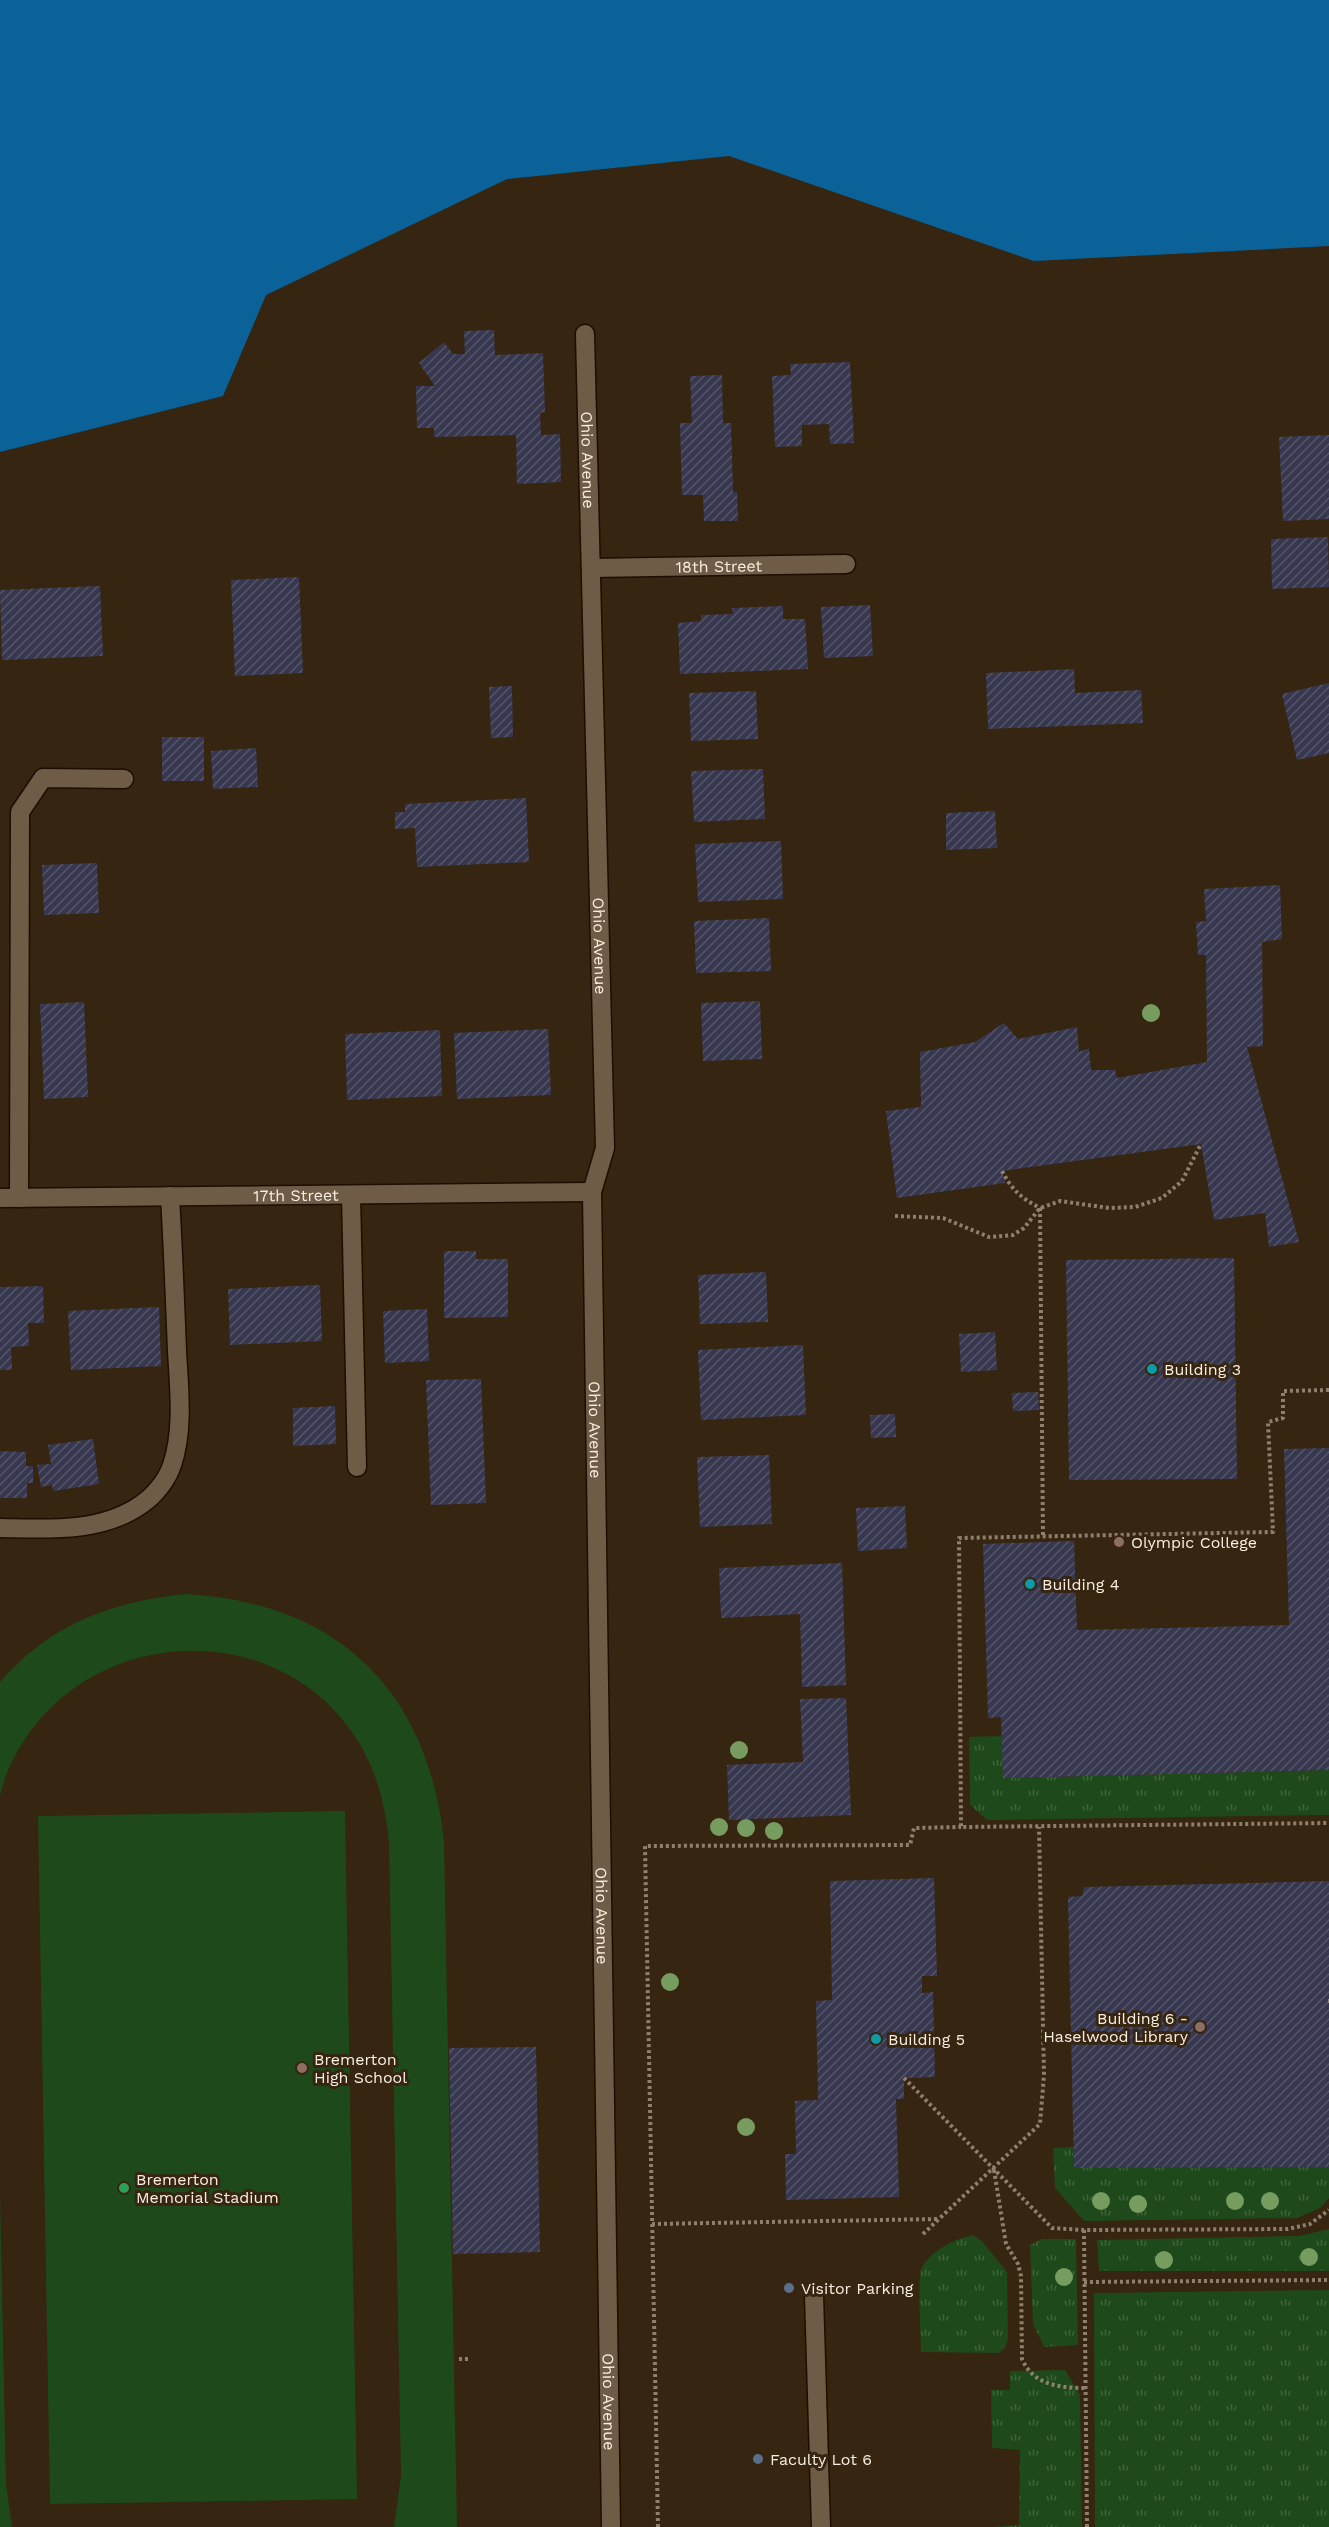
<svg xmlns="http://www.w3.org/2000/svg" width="1329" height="2527" font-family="'Work Sans',sans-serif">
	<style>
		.grass { fill: url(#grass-tufts) }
		.garden { fill: #1e491a }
		.water { fill: #0b6299 }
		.building { fill: url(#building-hatch) }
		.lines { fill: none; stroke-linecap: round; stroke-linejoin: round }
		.service-casing { stroke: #1d0e00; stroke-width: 21 }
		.minor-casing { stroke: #1d0e00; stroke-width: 21 }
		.path { stroke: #8e7f6e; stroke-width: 4; stroke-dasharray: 3 3; stroke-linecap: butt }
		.service { stroke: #6f5c46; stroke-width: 18 }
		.minor { stroke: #6f5c46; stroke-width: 18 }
		.tree { fill: #779c60 }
		.culture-dot { fill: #0f9aa8; stroke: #362510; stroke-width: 2 }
		.education-dot { fill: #8d6e63; stroke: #362510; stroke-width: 2 }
		.leisure-dot { fill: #2e9e5b; stroke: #362510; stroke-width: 2 }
		.service-dot { fill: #5c6f8a; stroke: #362510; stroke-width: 2 }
		.labels { text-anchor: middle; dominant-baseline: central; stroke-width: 6; stroke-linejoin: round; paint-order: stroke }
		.street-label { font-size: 16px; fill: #f9eee1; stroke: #362510 }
		.poi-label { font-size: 16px; fill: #f9eee1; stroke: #362510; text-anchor: start }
	</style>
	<defs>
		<pattern id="grass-tufts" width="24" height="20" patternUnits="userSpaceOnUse" patternTransform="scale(1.5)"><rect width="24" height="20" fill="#1e491a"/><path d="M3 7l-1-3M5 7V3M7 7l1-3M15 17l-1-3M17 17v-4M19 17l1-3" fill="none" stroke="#3f643b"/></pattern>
		<pattern id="building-hatch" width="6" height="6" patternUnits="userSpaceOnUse" patternTransform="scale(1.5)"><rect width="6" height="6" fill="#373850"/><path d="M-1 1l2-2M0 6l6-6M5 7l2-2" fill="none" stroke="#555569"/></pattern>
	</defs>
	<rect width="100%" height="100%" fill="#362510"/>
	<path class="grass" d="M1002 1736 1003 1778 1329 1770V1815L987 1820 970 1805 969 1737Z
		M1329 2052V2198L1320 2208 1297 2218 1084 2221 1055 2188 1053 2148 1073 2147 1074 2168 1328 2167Z
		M1329 2229V2271H1099L1097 2240 1299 2236Z
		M973 2235 982 2241 1007 2272 1008 2339 1005 2348 998 2353 921 2352C921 2338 917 2276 922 2267 933 2249 954 2240 973 2235Z
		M1042 2239H1076L1078 2345 1044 2347 1033 2324 1030 2245Z
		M1329 2290V2527H1095L1094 2293Z
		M1065 2370 1080 2395 1082 2527H993L1019 2525 1020 2450 992 2448 991 2390H1010V2371Z"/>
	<path class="garden" d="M185 1594C337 1602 428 1690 444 1841L457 2527H394L401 2475 389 1842C385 1800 374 1762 349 1728 281 1635 143 1626 58 1701 31 1725 8 1760 0 1796V1682C50 1624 111 1602 185 1594Z
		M345 1811 357 2499 50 2504 38 1816Z
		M0 2195 6 2483 12 2527H0Z"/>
	<path class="water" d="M0 0H1329V246L1034 261 729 156 507 179 266 295 223 396 0 452Z"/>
	<path class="building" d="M494 330 495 355 543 353 545 412 540 413 541 435 560 434 561 482 517 484 516 435 434 437V428H417L416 386H435L419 363 444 342 453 354H465L464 331Z
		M850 362 854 443 830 444 829 424 802 425V446L775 447 772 376 791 375 790 364Z
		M722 375 723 423H731L733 492H737L738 521H704L703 495H682L680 423H692L690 376Z
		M1329 435V519L1283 521 1279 437Z
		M1328 537 1329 587 1272 589 1271 539Z
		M299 577 303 673 235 676 231 580Z
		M100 586 103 656 2 660 0 590Z
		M870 605 873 656 824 658 821 607Z
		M783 606V619H805L808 669 680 674 678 623 701 621V615L733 614 732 608Z
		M1074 669 1075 693 1141 690 1143 723 988 729 986 673Z
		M1329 683V753L1297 760 1282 694Z
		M512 686 513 737 491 738 489 687Z
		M756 691 758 739 691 741 689 693Z
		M162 737H204V781H162Z
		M256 748 258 787 213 789 211 751Z
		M763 769 765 819 694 822 691 771Z
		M526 798 529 862 417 867 415 828 395 829V812H405V804Z
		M995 811 997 848 946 850V813Z
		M781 841 783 899 698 902 695 844Z
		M97 863 99 913 44 915 42 865Z
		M1280 885 1282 939 1262 942 1263 1046 1247 1047 1299 1242 1269 1247 1265 1213 1214 1220 1201 1144 1002 1171 1005 1183 897 1198 886 1111 921 1107 920 1052 975 1042 1004 1023 1018 1039 1077 1027 1079 1052 1089 1048 1091 1070H1115L1117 1078 1207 1062 1206 955H1198L1196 922 1206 921 1204 889Z
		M769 918 771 971 696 973 694 921Z
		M760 1001 762 1059 703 1061 701 1003Z
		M84 1002 88 1097 44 1099 40 1004Z
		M548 1029 551 1095 457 1099 454 1033Z
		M440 1030 442 1096 347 1100 345 1034Z
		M444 1251H476V1259H508V1317L444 1318Z
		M1234 1258 1237 1479 1069 1480 1066 1260Z
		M766 1272 768 1322 700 1324 698 1275Z
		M320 1285 322 1341 230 1345 228 1289Z
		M43 1286 44 1323H28L29 1346 11 1347 12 1370H0V1287Z
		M159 1307 161 1366 71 1370 68 1311Z
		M427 1309 429 1361 385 1363 383 1311Z
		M995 1332 997 1370 961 1372 959 1334Z
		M803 1345 806 1415 701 1420 698 1350Z
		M481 1379 486 1503 431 1505 426 1380Z
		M1038 1392 1039 1410 1013 1411 1012 1393Z
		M335 1406 336 1444 293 1446V1408Z
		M895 1414 896 1437 871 1438 870 1415Z
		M93 1439 99 1484 53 1491 52 1485 41 1487 37 1465 51 1464 48 1445Z
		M1329 1448V1770L1003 1778 1001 1717 988 1718 983 1544 1074 1541 1077 1630 1289 1625 1284 1449Z
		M0 1451 26 1452V1466H33V1483H27V1498H0Z
		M769 1455 772 1524 700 1527 697 1457Z
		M905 1506 907 1548 858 1551 856 1508Z
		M842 1563 846 1685 802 1687 800 1614 721 1618 719 1568Z
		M846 1698 851 1815 729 1820 727 1765 803 1762 800 1699Z
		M934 1878 937 1976H922V1993L933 1992 935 2077 904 2078V2099H896L899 2197 786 2200 785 2154H796L795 2101 818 2100 816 2001 832 2000 830 1881Z
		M1329 1881V2167L1074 2168 1068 1897 1082 1896 1084 1887Z
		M536 2047 540 2252 453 2254 449 2048Z"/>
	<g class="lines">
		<defs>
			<path id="service" d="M351 1195 357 1467
				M19 1198 20 812 43 778 124 779
				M1 1528C47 1529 102 1533 142 1504 155 1495 167 1480 172 1465 184 1430 179 1387 177 1351 175 1300 173 1248 170 1196
				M814 2295 821 2527"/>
			<g id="minor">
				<path id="s1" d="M585 334 605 1148 592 1192 611 2527"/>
				<path id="s2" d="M591 568 846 564"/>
				<path id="s3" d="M0 1198 592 1192"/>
			</g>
		</defs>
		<use href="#service" class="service-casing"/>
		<use href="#minor" class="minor-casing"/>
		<path class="path" d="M1002 1171C1012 1190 1021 1198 1040 1208L1043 1536
			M895 1216 943 1218 989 1237 1013 1235 1024 1228 1040 1208 1060 1201 1109 1208 1135 1207 1162 1198 1182 1181 1201 1144
			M1329 1390 1283 1391V1418L1268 1422 1273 1532 959 1538 961 1827 1329 1823
			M1328 2001H1329
			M904 2078 1052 2228 1084 2230 1288 2229 1310 2224 1329 2210
			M994 2170 1006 2244 1018 2264 1021 2276 1022 2359C1033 2385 1060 2388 1086 2388
			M652 2224 939 2219
			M1084 2230 1087 2527
			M923 2234 1040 2124 1044 2075 1039 1827
			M1084 2282 1329 2280
			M459 2359H471
			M658 2527 645 1846 910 1845 914 1828 961 1827"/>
		<use href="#service" class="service"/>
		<use href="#minor" class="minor"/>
	</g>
	<g class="tree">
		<circle cx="1151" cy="1013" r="9"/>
		<circle cx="739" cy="1750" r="9"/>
		<circle cx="719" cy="1827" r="9"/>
		<circle cx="746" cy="1828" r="9"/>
		<circle cx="774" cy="1831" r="9"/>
		<circle cx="670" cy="1982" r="9"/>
		<circle cx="746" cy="2127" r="9"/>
		<circle cx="1101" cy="2201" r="9"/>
		<circle cx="1235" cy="2201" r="9"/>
		<circle cx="1270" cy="2201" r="9"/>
		<circle cx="1138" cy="2204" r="9"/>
		<circle cx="1309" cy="2257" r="9"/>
		<circle cx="1164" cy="2260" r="9"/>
		<circle cx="1064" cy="2277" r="9"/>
	</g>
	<g class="culture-dot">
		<circle cx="1152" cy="1369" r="6"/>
		<circle cx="1030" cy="1584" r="6"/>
		<circle cx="876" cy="2039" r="6"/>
	</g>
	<g class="education-dot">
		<circle cx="1119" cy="1542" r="6"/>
		<circle cx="1200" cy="2027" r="6"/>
		<circle cx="302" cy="2068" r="6"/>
	</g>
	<circle class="leisure-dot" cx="124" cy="2188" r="6"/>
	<g class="service-dot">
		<circle cx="789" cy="2288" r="6"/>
		<circle cx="758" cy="2459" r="6"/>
	</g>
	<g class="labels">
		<g class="street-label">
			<text stroke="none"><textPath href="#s1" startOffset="126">Ohio Avenue</textPath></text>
			<text stroke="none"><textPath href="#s2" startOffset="128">18th Street</textPath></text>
			<text stroke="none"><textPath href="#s1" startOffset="612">Ohio Avenue</textPath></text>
			<text stroke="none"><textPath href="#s3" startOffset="296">17th Street</textPath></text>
			<text stroke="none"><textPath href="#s1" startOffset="1098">Ohio Avenue</textPath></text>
			<text stroke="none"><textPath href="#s1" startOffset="1584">Ohio Avenue</textPath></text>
			<text stroke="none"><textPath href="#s1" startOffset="2070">Ohio Avenue</textPath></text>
		</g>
		<g class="poi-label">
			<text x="1164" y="1369">Building 3</text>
			<text x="1131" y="1542">Olympic College</text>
			<text x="1042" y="1584">Building 4</text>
			<text x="1188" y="2018" text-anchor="end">Building 6 -<tspan x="1188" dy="18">Haselwood Library</tspan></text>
			<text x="888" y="2039">Building 5</text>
			<text x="314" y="2059">Bremerton<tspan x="314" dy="18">High School</tspan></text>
			<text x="136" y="2179">Bremerton<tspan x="136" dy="18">Memorial Stadium</tspan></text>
			<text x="801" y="2288">Visitor Parking</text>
			<text x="770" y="2459">Faculty Lot 6</text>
		</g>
	</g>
</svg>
